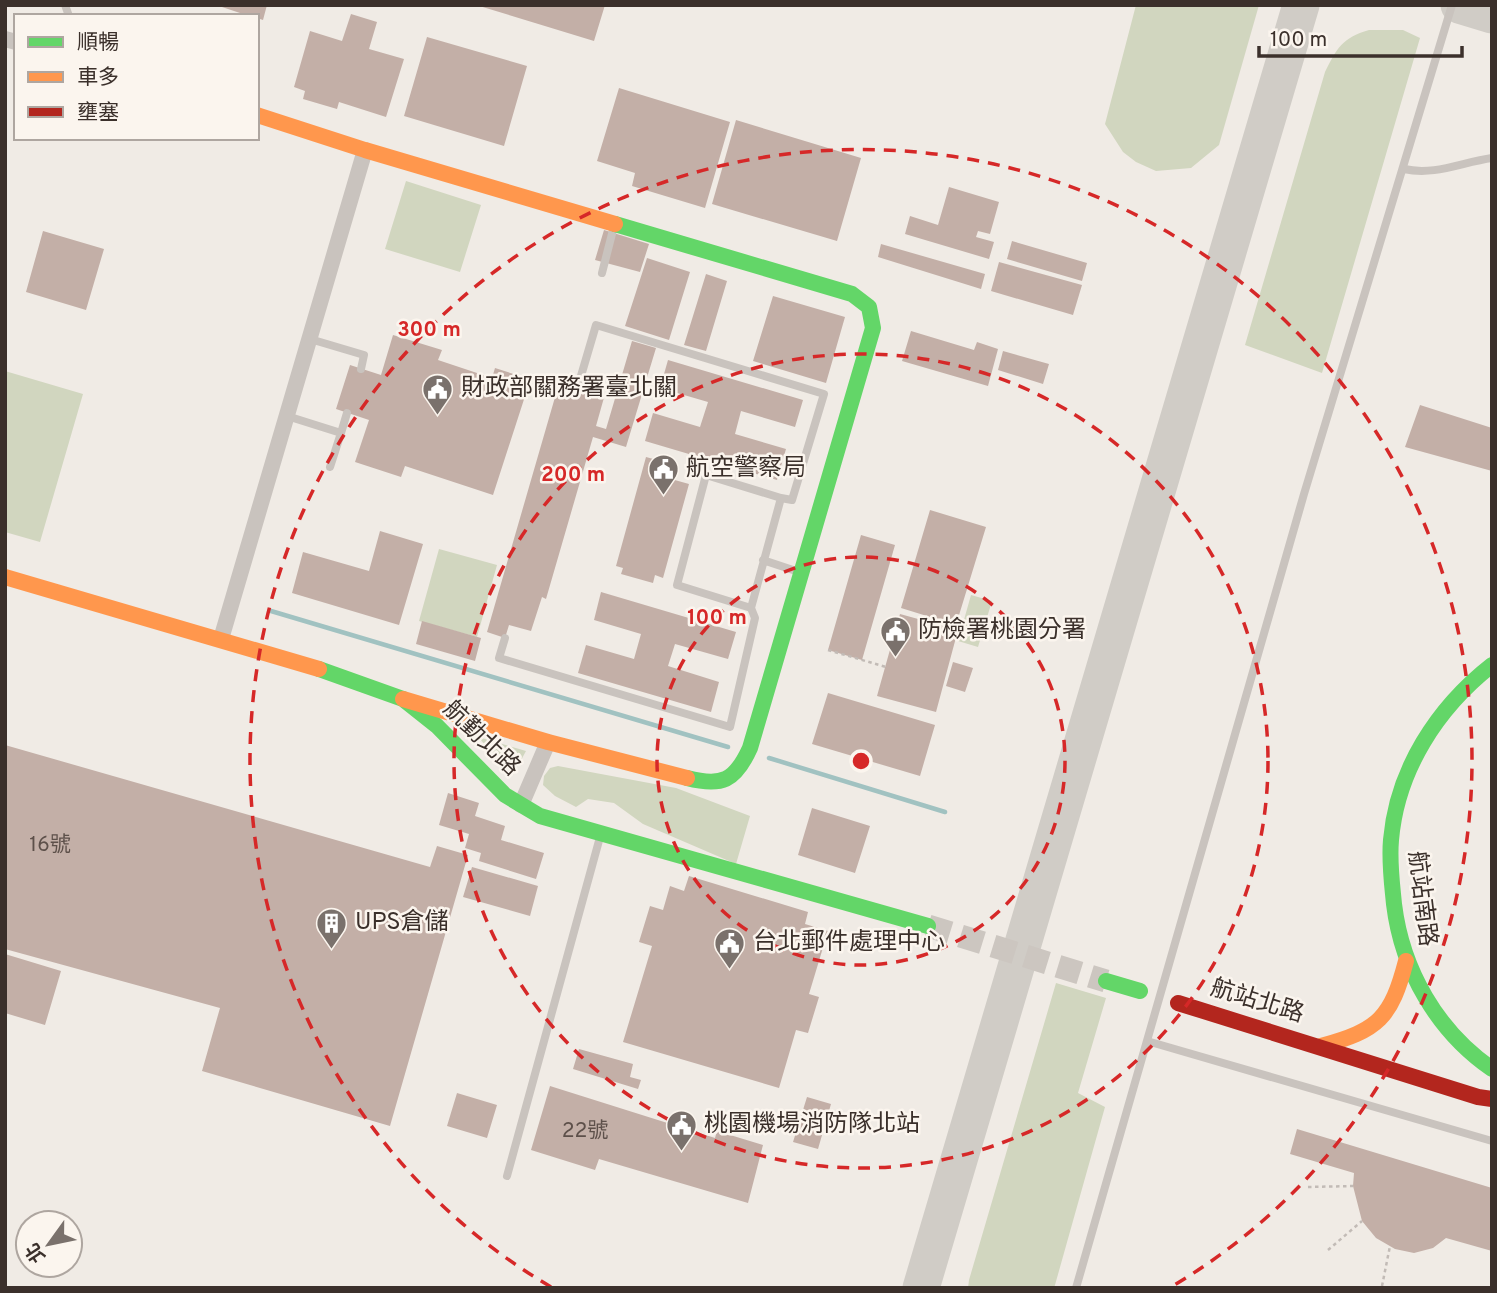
<svg xmlns="http://www.w3.org/2000/svg" width="1497" height="1293" font-family="Overpass,'Noto Sans TC',sans-serif">
	<style>
		.green { fill: #d1d6bf }
		.lines { fill: none; stroke-linecap: round; stroke-linejoin: round }
		.stream { stroke: #a1c2c1; stroke-width: 4.5 }
		.taxiway { stroke: #d0ccc6; stroke-width: 37 }
		.building { fill: #c3afa7 }
		.secondary-tunnel { stroke: #ccc6c0; stroke-width: 23; stroke-dasharray: 23 11; stroke-linecap: butt }
		.path { stroke: #c2bbb6; stroke-width: 2.5; stroke-dasharray: 3.5 3.5; stroke-linecap: butt }
		.lane { stroke: #c9c3be; stroke-width: 8 }
		.street { stroke: #c9c3be; stroke-width: 16 }
		.fast { stroke: #63d668; stroke-width: 16 }
		.slow { stroke: #ff974d; stroke-width: 16 }
		.jam { stroke: #b3261e; stroke-width: 16 }
		.ring { fill: none; stroke: #d62828; stroke-width: 3.5; stroke-dasharray: 12 9 }
		.labels { text-anchor: middle; dominant-baseline: central; stroke-width: 5; stroke-linejoin: round; paint-order: stroke }
		.number-label { font-size: 21px; fill: #5d504a }
		.poi-label { font-size: 24px; fill: #3b302b; stroke: #fbf5ee; text-anchor: start }
		.street-label { font-size: 24px; fill: #3b302b; stroke: #fbf5ee }
		.centre { fill: #d62828; stroke: #fbf5ee; stroke-width: 3.5 }
		.ring-label { font-size: 21px; text-anchor: middle; font-weight: bold; fill: #d62828; stroke: #fbf5ee; stroke-width: 5; stroke-linejoin: round; paint-order: stroke }
	</style>
	<rect width="100%" height="100%" fill="#f0ebe5"/>
	<path class="green" d="M1136 5H1259L1219 145 1191 168 1156 171 1136 162 1123 152 1105 124Z
		M1369 30H1403L1420 38 1322 373 1245 345 1325 72C1337 48 1342 38 1369 30Z
		M406 181 481 205 460 272 385 249Z
		M5 371 83 394 40 542 5 532Z
		M439 549 497 565 477 637 419 621Z
		M971 595 992 601 978 647 958 641Z
		M478 737 526 751 513 775Z
		M558 766 676 788 750 816 736 864 643 824 614 803 588 799 576 807 555 796 543 785 544 776 550 768Z
		M1056 983 1106 998 1078 1093 1105 1107 1055 1285 1054 1288H968L969 1280Z"/>
	<g class="lines">
		<path class="stream" d="M271 611 728 747
			M769 758 945 812"/>
		<path class="taxiway" d="M1459 5 1492 15
			M921 1288 1301 5"/>
	</g>
	<path class="building" d="M216 5H267L263 20 257 18V16H249Z
		M476 5H605L594 41Z
		M351 14 377 22 369 49 404 59 386 117 339 102 337 109 303 99 305 91 294 87 310 31 342 41Z
		M427 37 527 66 504 146 404 116Z
		M619 88 730 122 705 208 632 186 635 173 597 161Z
		M736 120 861 158 837 241 712 204Z
		M949 187 999 202 990 234 978 231 976 237 994 242 989 259 905 234 910 216 938 225Z
		M604 230 649 244 640 272 595 260Z
		M43 231 104 249 86 310 26 292Z
		M1012 241 1087 263 1082 281 1007 259Z
		M881 244 985 274 981 289 878 257Z
		M647 258 690 272 669 340 625 326Z
		M999 262 1082 285 1073 315 991 291Z
		M706 274 727 281 706 351 684 345Z
		M773 296 845 317 826 383 753 361Z
		M911 331 974 350 977 342 998 349 988 386 902 361Z
		M393 335 442 350 438 360 492 378 495 368 520 376 518 383 528 387 493 495 405 466 401 477 355 462 369 420 336 409 350 365 381 375Z
		M632 341 656 348 626 447 593 437 546 599 542 597 531 631 509 625 505 638 487 632 560 380 605 394 596 426 606 429Z
		M1003 351 1049 364 1043 384 998 370Z
		M668 360 803 400 795 427 741 411 735 434 786 449 777 480 645 441 653 413 700 427 708 402 660 388Z
		M1420 405 1492 428V471L1405 447Z
		M646 457 668 463 664 477 689 484 663 578 655 575 653 583 621 574 623 568 616 566Z
		M930 510 986 527 956 625 901 608Z
		M380 531 423 544 399 625 292 593 303 552 369 571Z
		M861 535 895 545 862 660 828 650Z
		M601 592 736 632 728 659 675 644 668 666 719 682 711 712 578 673 586 645 634 659 641 634 594 620Z
		M900 614 958 630 936 712 877 696Z
		M422 621 481 638 475 661 416 644Z
		M953 662 973 668 965 692 946 686Z
		M828 693 935 725 920 776 812 744Z
		M5 745 430 867 437 846 468 855 390 1126 202 1071 220 1008 5 949Z
		M448 793 479 803 475 816 505 826 501 840 544 853 536 879 479 861 481 853 465 848 469 834 439 825Z
		M812 808 870 826 855 873 798 855Z
		M472 867 538 886 530 916 463 897Z
		M689 876 808 912 805 924 828 931 809 994 819 997 808 1033 796 1030 779 1088 623 1042 652 946 639 942 650 906 663 910 670 886 684 891Z
		M5 954 61 971 45 1025 5 1013Z
		M579 1049 633 1064 630 1077 641 1080 638 1089 573 1069Z
		M550 1086 715 1138 717 1131 763 1145 748 1203 599 1159 595 1170 531 1150Z
		M457 1093 497 1105 487 1138 447 1126Z
		M807 1097 831 1104 818 1149 793 1142Z
		M1297 1129 1492 1188V1251L1446 1238 1433 1248 1414 1253 1395 1249 1376 1238 1362 1221 1353 1186 1354 1173 1290 1154Z"/>
	<g class="lines">
		<path class="secondary-tunnel" d="M928 926 1106 981"/>
		<path class="path" d="M828 650 886 667
			M1308 1187 1353 1186
			M1328 1250 1362 1221
			M1382 1286 1390 1246"/>
		<path class="lane" d="M65 5 69 16
			M1404 169C1435 176 1462 162 1492 158
			M602 273 614 226
			M310 339 364 355 361 369
			M578 386 596 325 824 394 792 500 781 498
			M287 416 341 433 347 413
			M330 467 341 433
			M706 475 781 498 751 608 677 585Z
			M763 560 799 572
			M505 638 499 658 730 727 755 618 751 608
			M1147 1041 1492 1141
			M507 1176 600 837
			M1076 1288 1304 494 1452 5"/>
		<path class="street" d="M5 39 16 42
			M221 639 365 150
			M521 805 548 742"/>
		<path class="fast" d="M615 224 852 294 869 307 873 328 750 748C735 781 722 787 687 778
			M1492 665C1437 708 1397 770 1391 840 1389 862 1392 883 1394 904 1402 970 1437 1031 1492 1069
			M319 669 403 699 437 726 505 795 540 816 928 926
			M1106 981 1140 991"/>
		<path class="slow" d="M257 115 365 150 615 224
			M5 577 319 669
			M403 699 548 742 687 778
			M1321 1046C1379 1030 1391 1018 1406 961"/>
		<path class="jam" d="M1178 1003 1478 1097 1492 1099"/>
	</g>
	<g class="ring">
		<circle cx="861" cy="761" r="204"/>
		<circle cx="861" cy="761" r="407"/>
		<path d="M551 1287A611 611 0 1 1 1171 1287"/>
	</g>
	<defs>
		<symbol id="civic-pin" viewBox="-11 -11 22 30"><path d="M0 17L-7.5 6A9.5 9.5 0 1 1 7.5 6Z" fill="#7a716c" stroke="#fbf5ee"/><path d="M-.6-6.5H3V-4.5H.6V-3L4-1V1h2V6H-6V1h2V-1L-.6-3ZM-1.2 2.5V6h2.4V2.5Z" fill="#fff"/></symbol>
		<symbol id="building-pin" viewBox="-11 -11 22 30"><path d="M0 17L-7.5 6A9.5 9.5 0 1 1 7.5 6Z" fill="#7a716c" stroke="#fbf5ee"/><path d="M-4-6H4V6H1V3H-1V6H-4ZM-2.5-4.3h1.7v1.8h-1.7ZM.8-4.3h1.7v1.8H.8ZM-2.5-1h1.7V.8h-1.7ZM.8-1h1.7V.8H.8Z" fill="#fff"/></symbol>
	</defs>
	<g fill-rule="evenodd">
		<use href="#civic-pin" x="420" y="372" width="35" height="47"/>
		<use href="#civic-pin" x="646" y="452" width="35" height="47"/>
		<use href="#civic-pin" x="878" y="614" width="35" height="47"/>
		<use href="#building-pin" x="314" y="906" width="35" height="47"/>
		<use href="#civic-pin" x="712" y="926" width="35" height="47"/>
		<use href="#civic-pin" x="664" y="1108" width="35" height="47"/>
	</g>
	<g class="labels">
		<g class="number-label">
			<text x="50" y="845">16號</text>
			<text x="585" y="1131">22號</text>
		</g>
		<g class="poi-label">
			<text x="461" y="389">財政部關務署臺北關</text>
			<text x="686" y="469">航空警察局</text>
			<text x="918" y="631">防檢署桃園分署</text>
			<text x="355" y="923">UPS倉儲</text>
			<text x="753" y="943">台北郵件處理中心</text>
			<text x="704" y="1125">桃園機場消防隊北站</text>
		</g>
		<g class="street-label">
			<text transform="translate(481 739) rotate(44)">航勤北路</text>
			<text transform="translate(1421 899) rotate(83)">航站南路</text>
			<text transform="translate(1257 1002) rotate(17)">航站北路</text>
		</g>
	</g>
	<circle cx="861" cy="761" r="10" class="centre"/>
	<g class="ring-label">
		<text x="429" y="336">300 m</text>
		<text x="573" y="481">200 m</text>
		<text x="717" y="624">100 m</text>
	</g>
	<rect width="1497" height="1293" fill="none" stroke="#3b302b" stroke-width="14"/>
	<rect x="14" y="14" width="245" height="126" fill="#fbf5ee" stroke="#aea6a0" stroke-width="2"/>
	<rect x="28" y="37" width="35" height="10" fill="#63d668" stroke="#aea6a0" stroke-width="2"/>
	<text x="77" y="49" font-size="21" fill="#3b302b">順暢</text>
	<rect x="28" y="72" width="35" height="10" fill="#ff974d" stroke="#aea6a0" stroke-width="2"/>
	<text x="77" y="84" font-size="21" fill="#3b302b">車多</text>
	<rect x="28" y="107" width="35" height="10" fill="#b3261e" stroke="#aea6a0" stroke-width="2"/>
	<text x="77" y="119" font-size="21" fill="#3b302b">壅塞</text>
	<g transform="translate(49 1244) rotate(237)"><circle r="33" fill="#fbf5ee" stroke="#aea6a0" stroke-width="2"/>
	<path d="M0-5L12 26L0 18L-12 26Z" fill="#7a716c"/>
	<text y="-10" font-size="19" font-weight="bold" text-anchor="middle" fill="#3b302b">北</text>
	</g>
	<path d="M1259 46v10h203v-10" fill="none" stroke="#3b302b" stroke-width="3.5"/>
	<text x="1270" y="46" font-size="21" fill="#3b302b" stroke="#fbf5ee" stroke-width="5" paint-order="stroke">100 m</text>
</svg>
